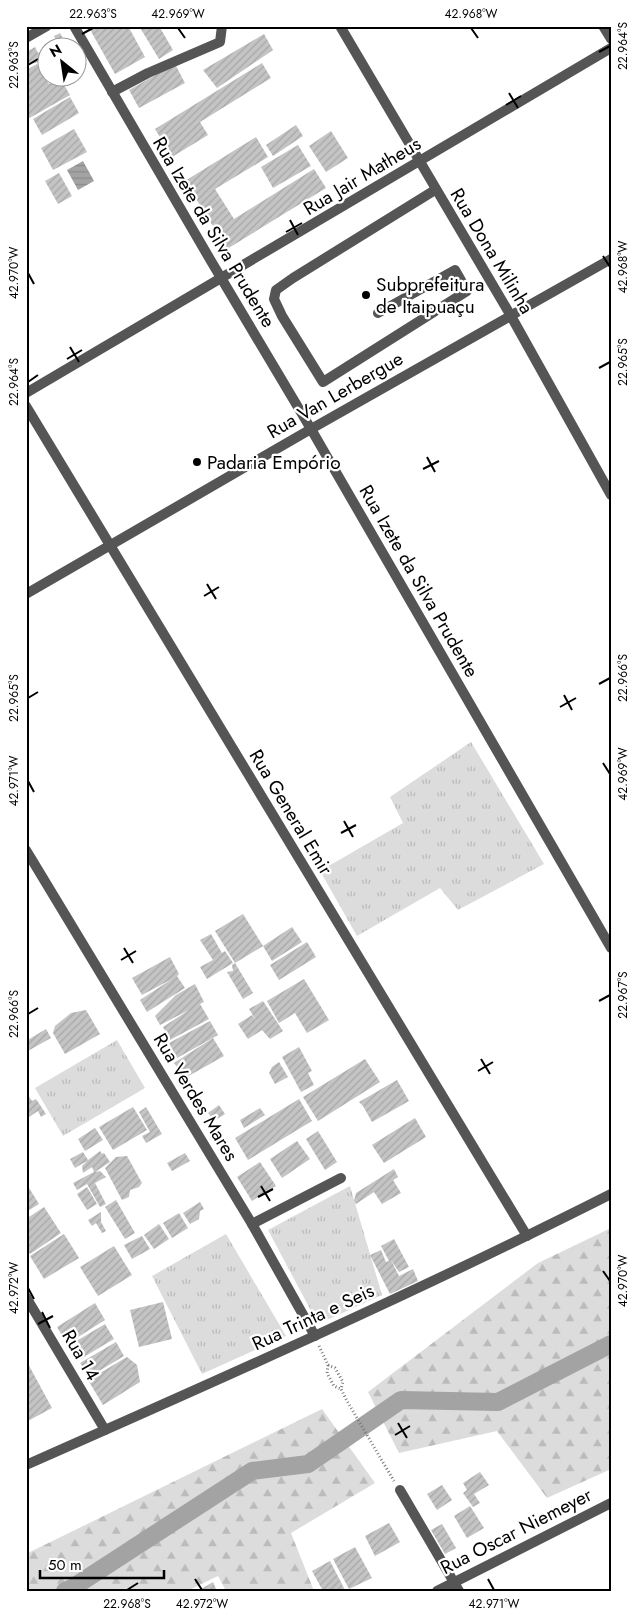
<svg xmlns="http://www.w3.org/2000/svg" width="637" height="1617" font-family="Jost,sans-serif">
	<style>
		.grass { fill: url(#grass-tufts) }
		.forest { fill: url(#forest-firs) }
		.water { fill: url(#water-rules) }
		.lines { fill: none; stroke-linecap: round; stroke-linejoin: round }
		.canal { stroke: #a3a3a3; stroke-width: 18 }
		.building { fill: url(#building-hatch) }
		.path { stroke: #777; stroke-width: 3; stroke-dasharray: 1 2.5; stroke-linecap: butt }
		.service { stroke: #555; stroke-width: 10 }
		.minor { stroke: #555; stroke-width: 10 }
		.tertiary { stroke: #555; stroke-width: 10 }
		.ticks { fill: none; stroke: #000; stroke-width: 2 }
		.poi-dot { fill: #000; stroke: #fff; stroke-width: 2 }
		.labels { text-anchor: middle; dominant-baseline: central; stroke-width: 4.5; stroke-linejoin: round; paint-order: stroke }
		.street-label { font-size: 19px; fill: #000; stroke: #fff }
		.poi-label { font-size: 19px; fill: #000; stroke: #fff; text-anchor: start }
		.neatline { fill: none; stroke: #000; stroke-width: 2 }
		.ticks-label { font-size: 12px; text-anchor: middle; fill: #000 }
	</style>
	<defs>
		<pattern id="grass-tufts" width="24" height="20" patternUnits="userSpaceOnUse" patternTransform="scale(1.25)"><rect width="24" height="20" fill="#dcdcdc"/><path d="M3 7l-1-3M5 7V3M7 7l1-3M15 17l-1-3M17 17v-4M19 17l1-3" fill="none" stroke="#bbb"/></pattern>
		<pattern id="forest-firs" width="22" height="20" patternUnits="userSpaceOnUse" patternTransform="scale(1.25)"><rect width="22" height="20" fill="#dcdcdc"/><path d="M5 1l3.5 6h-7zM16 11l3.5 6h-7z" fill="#bbb"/></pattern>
		<pattern id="water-rules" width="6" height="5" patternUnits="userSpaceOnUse" patternTransform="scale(1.25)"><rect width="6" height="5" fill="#a3a3a3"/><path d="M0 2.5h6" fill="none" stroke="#8b8b8b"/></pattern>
		<pattern id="building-hatch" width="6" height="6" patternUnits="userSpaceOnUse" patternTransform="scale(1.25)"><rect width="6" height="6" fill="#c4c4c4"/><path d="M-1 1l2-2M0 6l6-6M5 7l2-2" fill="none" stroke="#a7a7a7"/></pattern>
	</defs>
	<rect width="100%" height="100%" fill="#fff"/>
	<path class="grass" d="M471 742 544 864 458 910 440 888 357 936 320 871 403 823 390 797Z
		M117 1040 145 1088 63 1136 35 1088Z
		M350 1186 382 1295 318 1324 268 1230Z
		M226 1234 286 1336 202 1374 152 1276Z"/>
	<path class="forest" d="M611 1228V1469L547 1498 497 1431 399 1453 368 1392 538 1263Z
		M322 1409 375 1483 291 1533 314 1591H226L218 1576 187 1591H26V1554Z"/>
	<path class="water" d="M83 161 94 181 78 190 67 170Z"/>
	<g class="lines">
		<path class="canal" d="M65 1591 72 1588 252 1471 308 1464 401 1400 498 1402 611 1344"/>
	</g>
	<path class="building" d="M88 26H128L145 57 115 74Z
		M139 26H159L173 50 159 59Z
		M60 33 68 48H48V78L38 62 28 65 26 61V52L35 47 38 53 57 42 54 36Z
		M264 34 273 50 217 88 203 70Z
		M262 63 271 78 200 122 208 135 172 157 155 129Z
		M37 64 49 84 60 78 70 95 26 120V93L29 96 26 92V70Z
		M175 64 185 83 139 108 129 90Z
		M70 97 79 113 42 135 33 119Z
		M296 125 303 136 273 156 266 145Z
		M74 129 87 152 53 170 41 148Z
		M331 131 348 158 326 172 309 146Z
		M256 137 268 157 215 189 234 219 314 169 326 188 227 249 185 181Z
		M298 145 311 166 273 188 261 167Z
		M59 173 72 196 58 204 45 181Z
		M243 914 263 946 235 963 215 931Z
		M292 927 302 942 272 961 263 946Z
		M211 934 222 953 225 951 233 963 207 979 200 967 213 960 200 940Z
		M307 942 316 957 279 980 270 965Z
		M170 957 179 974 177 976 185 988 147 1012 140 1000 172 979 142 995 132 978Z
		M235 963 253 993 243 999 227 972 233 971 232 965Z
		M304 979 329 1020 307 1033 295 1013 279 1023 267 1001Z
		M195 984 204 1002 200 1004 209 1019 170 1040 163 1027 189 1010 160 1025 155 1016 176 995Z
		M263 1001 283 1031 270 1039 262 1030 248 1039 238 1024 252 1015 257 1022 249 1009Z
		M86 1010 100 1034 65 1054 53 1033 55 1026 71 1013Z
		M210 1021 218 1035 177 1058 169 1043Z
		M46 1029 51 1038 26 1052V1041Z
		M213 1038 224 1056 185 1078 174 1063Z
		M299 1047 312 1071 308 1073 314 1085 301 1092 282 1057Z
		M365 1059 380 1082 318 1121 303 1097Z
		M279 1062 288 1077 275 1084 269 1073 272 1067Z
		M397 1080 409 1101 372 1122 363 1106 359 1102Z
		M26 1092 32 1101 36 1099 46 1114 41 1117 38 1111 26 1119Z
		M299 1099 312 1121 248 1160 235 1138Z
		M219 1105 225 1114 214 1121 208 1113Z
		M133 1107 147 1130 113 1150 99 1127Z
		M146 1107 162 1134 146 1143 142 1136 150 1132 139 1112Z
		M260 1108 265 1115 244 1128 240 1120Z
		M415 1118 426 1137 384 1163 372 1145Z
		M95 1128 103 1140 85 1151 78 1139Z
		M318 1131 337 1162 325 1170 306 1139Z
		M297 1141 310 1159 282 1178 270 1159Z
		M100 1151 102 1154 104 1153 110 1162 95 1172 100 1171 106 1177 95 1183 106 1204 100 1207 87 1184 77 1190 73 1183 94 1172 92 1167 83 1173 82 1166 87 1161 75 1168 70 1159 83 1152 88 1160Z
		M185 1153 190 1161 172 1171 167 1163Z
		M127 1156 142 1183 139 1187 130 1190 129 1197 122 1200 105 1168 116 1157Z
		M260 1162 276 1186 252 1201 237 1177Z
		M394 1169 398 1177 393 1180 401 1193 382 1204 374 1192 356 1204 354 1201 356 1193Z
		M26 1183 39 1204 26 1212Z
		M87 1187 97 1204 87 1210 77 1194Z
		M116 1200 135 1233 125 1239 105 1207Z
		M200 1202 204 1209 200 1211 199 1219 190 1224 183 1213Z
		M44 1207 61 1233 30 1254 26 1248V1219Z
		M101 1212V1222L106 1231 102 1233 96 1223 92 1226 88 1220Z
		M179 1213 188 1228 172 1238 163 1223Z
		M159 1224 169 1239 154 1249 144 1235Z
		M64 1234 79 1258 44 1279 30 1256Z
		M142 1236 150 1249 132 1259 124 1245Z
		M394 1239 409 1267 399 1272 391 1260 399 1276 413 1269 418 1281 390 1294 370 1255 381 1250 386 1262 389 1261 381 1246Z
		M114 1246 132 1275 98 1296 80 1267Z
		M163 1302 172 1339 139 1347 130 1310Z
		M95 1303 105 1320 67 1344 57 1327Z
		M105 1324 114 1339 77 1361 68 1346Z
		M116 1342 124 1356 89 1377 80 1363Z
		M127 1357 137 1365 140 1382 103 1405 88 1380Z
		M26 1360 52 1408 26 1422Z
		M480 1472 489 1485 474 1494 480 1503 473 1507 463 1493 467 1490 463 1483Z
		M442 1485 452 1500 437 1510 427 1494Z
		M470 1506 484 1528 467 1538 454 1516Z
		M389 1523 400 1542 375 1556 365 1536Z
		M442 1524 456 1548 445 1554 431 1530Z
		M355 1547 372 1578 349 1589 333 1559Z
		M330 1561 345 1590 323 1591 312 1571Z
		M213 1582 217 1591H198Z"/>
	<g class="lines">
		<path class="path" d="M319 1346 328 1365 327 1373 334 1386 341 1389
			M328 1365 335 1368 343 1382 341 1389 347 1401 394 1481"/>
		<path class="service" d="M112 92 148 73 220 42 222 26
			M378 313 455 270 467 291 323 382 282 316 274 299 276 290 293 278 435 190
			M252 1224 341 1178"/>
		<path class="minor" d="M74 26 211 261 311 429 611 948
			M340 26 511 316 611 495
			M603 26 611 39
			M26 38 47 26
			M26 393 611 48
			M26 406 527 1236
			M26 850 252 1224 315 1336
			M26 1297 105 1430
			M400 1490 459 1591"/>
		<path class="tertiary" d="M26 594 311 429 611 259
			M26 1465C223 1378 419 1291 611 1194
			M437 1591 611 1503"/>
	</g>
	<path class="ticks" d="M178 28 185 38M471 28 478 38M82 34 93 28M599 52 610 46M28 65 38 59M509 93 518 108M506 105 521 96M290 220 298 235M286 232 302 223M603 256 610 267M28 273 34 284M70 347 79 362M67 359 82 350M599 368 610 362M28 382 38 375M427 457 435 472M423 469 439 461M207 584 216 599M204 596 219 587M599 684 610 678M564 695 572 710M28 698 38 692M560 707 576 698M603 763 610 774M28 781 34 792M344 821 353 837M341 833 356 825M124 948 133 963M121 960 136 951M599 1001 610 995M28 1014 38 1008M481 1059 490 1074M478 1071 493 1062M261 1186 270 1201M258 1197 273 1189M603 1271 610 1281M28 1288 34 1299M42 1312 50 1328M38 1324 53 1316M398 1423 407 1438M395 1435 410 1426M195 1579 202 1590M488 1579 494 1590M127 1590 138 1583"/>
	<g class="poi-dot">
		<circle cx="366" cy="295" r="5"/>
		<circle cx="197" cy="462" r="5"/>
	</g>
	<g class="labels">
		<g class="street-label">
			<text transform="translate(362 176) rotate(-31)">Rua Jair Matheus</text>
			<text transform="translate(214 232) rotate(59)">Rua Izete da Silva Prudente</text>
			<text transform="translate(492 251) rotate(59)">Rua Dona Milinha</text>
			<text transform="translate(335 395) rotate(-30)">Rua Van Lerbergue</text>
			<text transform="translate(419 581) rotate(60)">Rua Izete da Silva Prudente</text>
			<text transform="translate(291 812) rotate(59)">Rua General Emir</text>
			<text transform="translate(196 1097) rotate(59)">Rua Verdes Mares</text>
			<text transform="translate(313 1317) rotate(-25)">Rua Trinta e Seis</text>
			<text transform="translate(81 1355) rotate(60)">Rua 14</text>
			<text transform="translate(516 1531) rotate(-27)">Rua Oscar Niemeyer</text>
		</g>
		<g class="poi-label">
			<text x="376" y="284">Subprefeitura<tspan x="376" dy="22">de Itaipuaçu</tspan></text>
			<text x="207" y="462">Padaria Empório</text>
		</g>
	</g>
	<rect width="637" height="1617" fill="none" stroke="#ffffff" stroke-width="55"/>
	<g transform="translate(62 62) rotate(330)"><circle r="24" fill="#ffffff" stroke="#999999"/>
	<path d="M0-4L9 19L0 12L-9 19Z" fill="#000000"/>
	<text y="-8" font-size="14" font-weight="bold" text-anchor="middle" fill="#000000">N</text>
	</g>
	<path d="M40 1570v8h124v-8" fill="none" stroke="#000000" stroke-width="2.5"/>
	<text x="48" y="1570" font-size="15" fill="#000000" stroke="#ffffff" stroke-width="4" paint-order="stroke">50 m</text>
	<rect x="28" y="28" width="582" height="1562" class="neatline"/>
	<g class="ticks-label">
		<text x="93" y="18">22.963°S</text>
		<text x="178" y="18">42.969°W</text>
		<text x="471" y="18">42.968°W</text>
		<text transform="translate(623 46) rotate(-90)" y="4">22.964°S</text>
		<text transform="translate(14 65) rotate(-90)" y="4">22.963°S</text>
		<text transform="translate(623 267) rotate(-90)" y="4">42.968°W</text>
		<text transform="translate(14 273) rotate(-90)" y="4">42.970°W</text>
		<text transform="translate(623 362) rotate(-90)" y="4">22.965°S</text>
		<text transform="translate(14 382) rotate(-90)" y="4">22.964°S</text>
		<text transform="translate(623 678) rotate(-90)" y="4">22.966°S</text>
		<text transform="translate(14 698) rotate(-90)" y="4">22.965°S</text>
		<text transform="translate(623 774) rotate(-90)" y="4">42.969°W</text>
		<text transform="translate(14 781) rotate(-90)" y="4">42.971°W</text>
		<text transform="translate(623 995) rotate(-90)" y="4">22.967°S</text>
		<text transform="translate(14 1014) rotate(-90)" y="4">22.966°S</text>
		<text transform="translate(623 1281) rotate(-90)" y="4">42.970°W</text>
		<text transform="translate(14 1288) rotate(-90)" y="4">42.972°W</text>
		<text x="127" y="1608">22.968°S</text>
		<text x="202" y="1608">42.972°W</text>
		<text x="494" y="1608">42.971°W</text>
	</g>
</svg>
